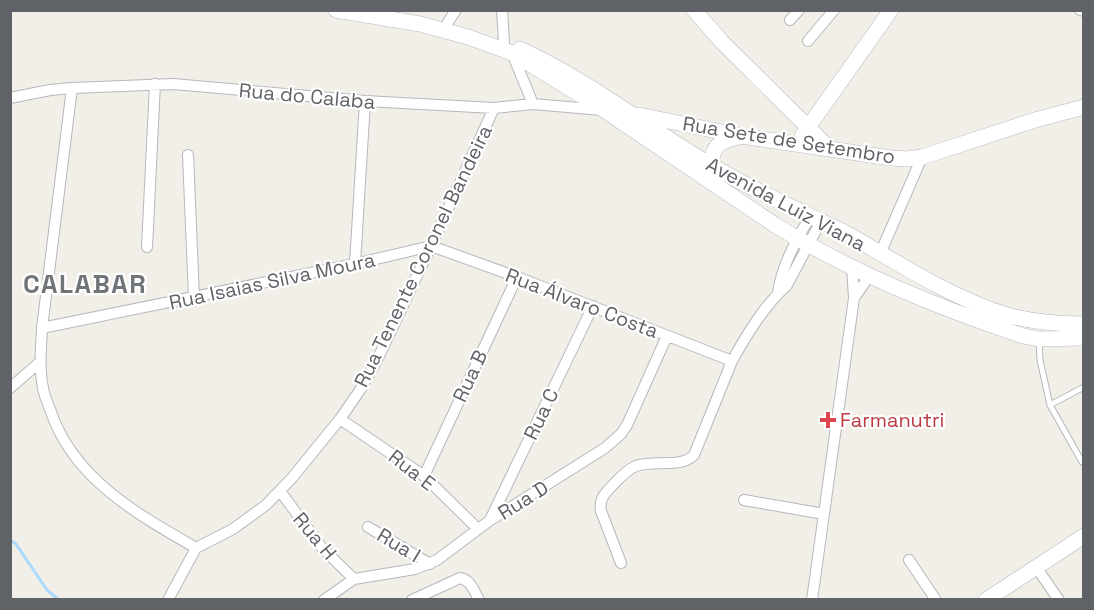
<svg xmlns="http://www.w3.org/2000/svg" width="1094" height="610" font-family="'Space Grotesk',sans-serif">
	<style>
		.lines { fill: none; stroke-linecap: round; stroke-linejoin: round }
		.stream { stroke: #aadaff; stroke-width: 3 }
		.lane-casing { stroke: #b5b8bc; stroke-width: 7 }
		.street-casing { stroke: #b5b8bc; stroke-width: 12 }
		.secondary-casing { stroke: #b6babf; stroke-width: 16 }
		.lane { stroke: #fff; stroke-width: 5 }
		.street { stroke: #fff; stroke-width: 10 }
		.secondary { stroke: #fff; stroke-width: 15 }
		.health-dot { fill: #e0444e; stroke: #fff; stroke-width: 2 }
		.labels { text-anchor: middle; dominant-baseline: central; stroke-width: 4.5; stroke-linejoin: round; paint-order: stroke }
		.street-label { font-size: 20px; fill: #5f6368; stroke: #fff }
		.health-label { font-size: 20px; fill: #be3a42; stroke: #fff; text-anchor: start }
		.district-label { font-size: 26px; font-weight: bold; letter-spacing: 1.5px; fill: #70757a; stroke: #fff }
	</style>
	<rect width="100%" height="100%" fill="#f1efe8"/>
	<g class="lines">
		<path class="stream" d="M10 540 16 544 47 590 59 600"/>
		<defs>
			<path id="lane" d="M1039 340 1040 360 1050 405 1082 462
				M1050 405 1084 387"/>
			<path id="street" d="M502 10 504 42
				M1080 10 1084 11
				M790 20 799 10
				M448 22 456 10
				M808 41 834 10
				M512 53 533 104
				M72 88 42 328C41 348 39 368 43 388 44 395 47 402 50 409 72 478 137 514 196 548
				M10 98 50 90 72 88 173 84 365 101 494 108 533 104 602 110
				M188 155 194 298
				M147 247 155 84
				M880 254 922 157
				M355 264 365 101
				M778 293C781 268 797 237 811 216
				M854 298 870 275
				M42 328 355 264 431 246 517 277 732 361
				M10 388 40 362
				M340 419 424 476 478 529
				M424 476 517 277
				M280 491 322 548 354 579
				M744 500 824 514
				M490 520 593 306
				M368 527 430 564
				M196 548 233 529 266 505 292 478 340 419 360 390 379 356 431 246 494 108
				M909 560 936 600
				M621 563 601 511C599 501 603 495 611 487 618 480 626 470 636 466 654 459 680 469 694 455L732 361C747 334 764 306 787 285L821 221
				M1036 567 1059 600
				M168 600 196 548
				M324 600 354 579 415 569 437 560 489 521 605 448 621 434 627 425 667 336
				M412 600 460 578C471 580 474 591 479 600
				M812 600 854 298 852 267"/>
			<path id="secondary" d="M336 10 420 24 468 37 512 53 595 104 775 225C853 273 937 307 1023 336L1039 339 1084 338
				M694 10 723 43 829 148
				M520 49C588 80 646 127 711 165 739 182 770 197 800 211 817 220 836 227 853 237 901 265 954 299 1007 315 1032 322 1058 324 1084 324
				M639 115 741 136 891 158 907 159 922 157 1035 120 1084 107
				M802 136 891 10
				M711 165C713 142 721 142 741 136
				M986 600 1084 536"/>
		</defs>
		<use href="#lane" class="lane-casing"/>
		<use href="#street" class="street-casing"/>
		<use href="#secondary" class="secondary-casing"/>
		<use href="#lane" class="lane"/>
		<use href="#street" class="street"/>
		<use href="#secondary" class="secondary"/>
	</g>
	<path class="health-dot" d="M825 411h6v6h6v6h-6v6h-6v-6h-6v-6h6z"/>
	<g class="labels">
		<g class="street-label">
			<text transform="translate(307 96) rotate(5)">Rua do Calaba</text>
			<text transform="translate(789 140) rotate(9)">Rua Sete de Setembro</text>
			<text transform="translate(786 204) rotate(28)">Avenida Luiz Viana</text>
			<text transform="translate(423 256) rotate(-64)">Rua Tenente Coronel Bandeira</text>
			<text transform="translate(272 281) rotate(-12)">Rua Isaias Silva Moura</text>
			<text transform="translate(582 303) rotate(21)">Rua Álvaro Costa</text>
			<text transform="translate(470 376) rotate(-65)">Rua B</text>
			<text transform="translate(541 414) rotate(-64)">Rua C</text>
			<text transform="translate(412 470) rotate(38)">Rua E</text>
			<text transform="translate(523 500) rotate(-32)">Rua D</text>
			<text transform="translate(315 536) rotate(50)">Rua H</text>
			<text transform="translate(399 545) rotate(31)">Rua I</text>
		</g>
		<g class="health-label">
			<text x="840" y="420">Farmanutri</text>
		</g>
		<g class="district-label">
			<text x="85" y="284">CALABAR</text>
		</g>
	</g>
	<rect width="1094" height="610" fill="none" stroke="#5f6368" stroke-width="24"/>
</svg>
